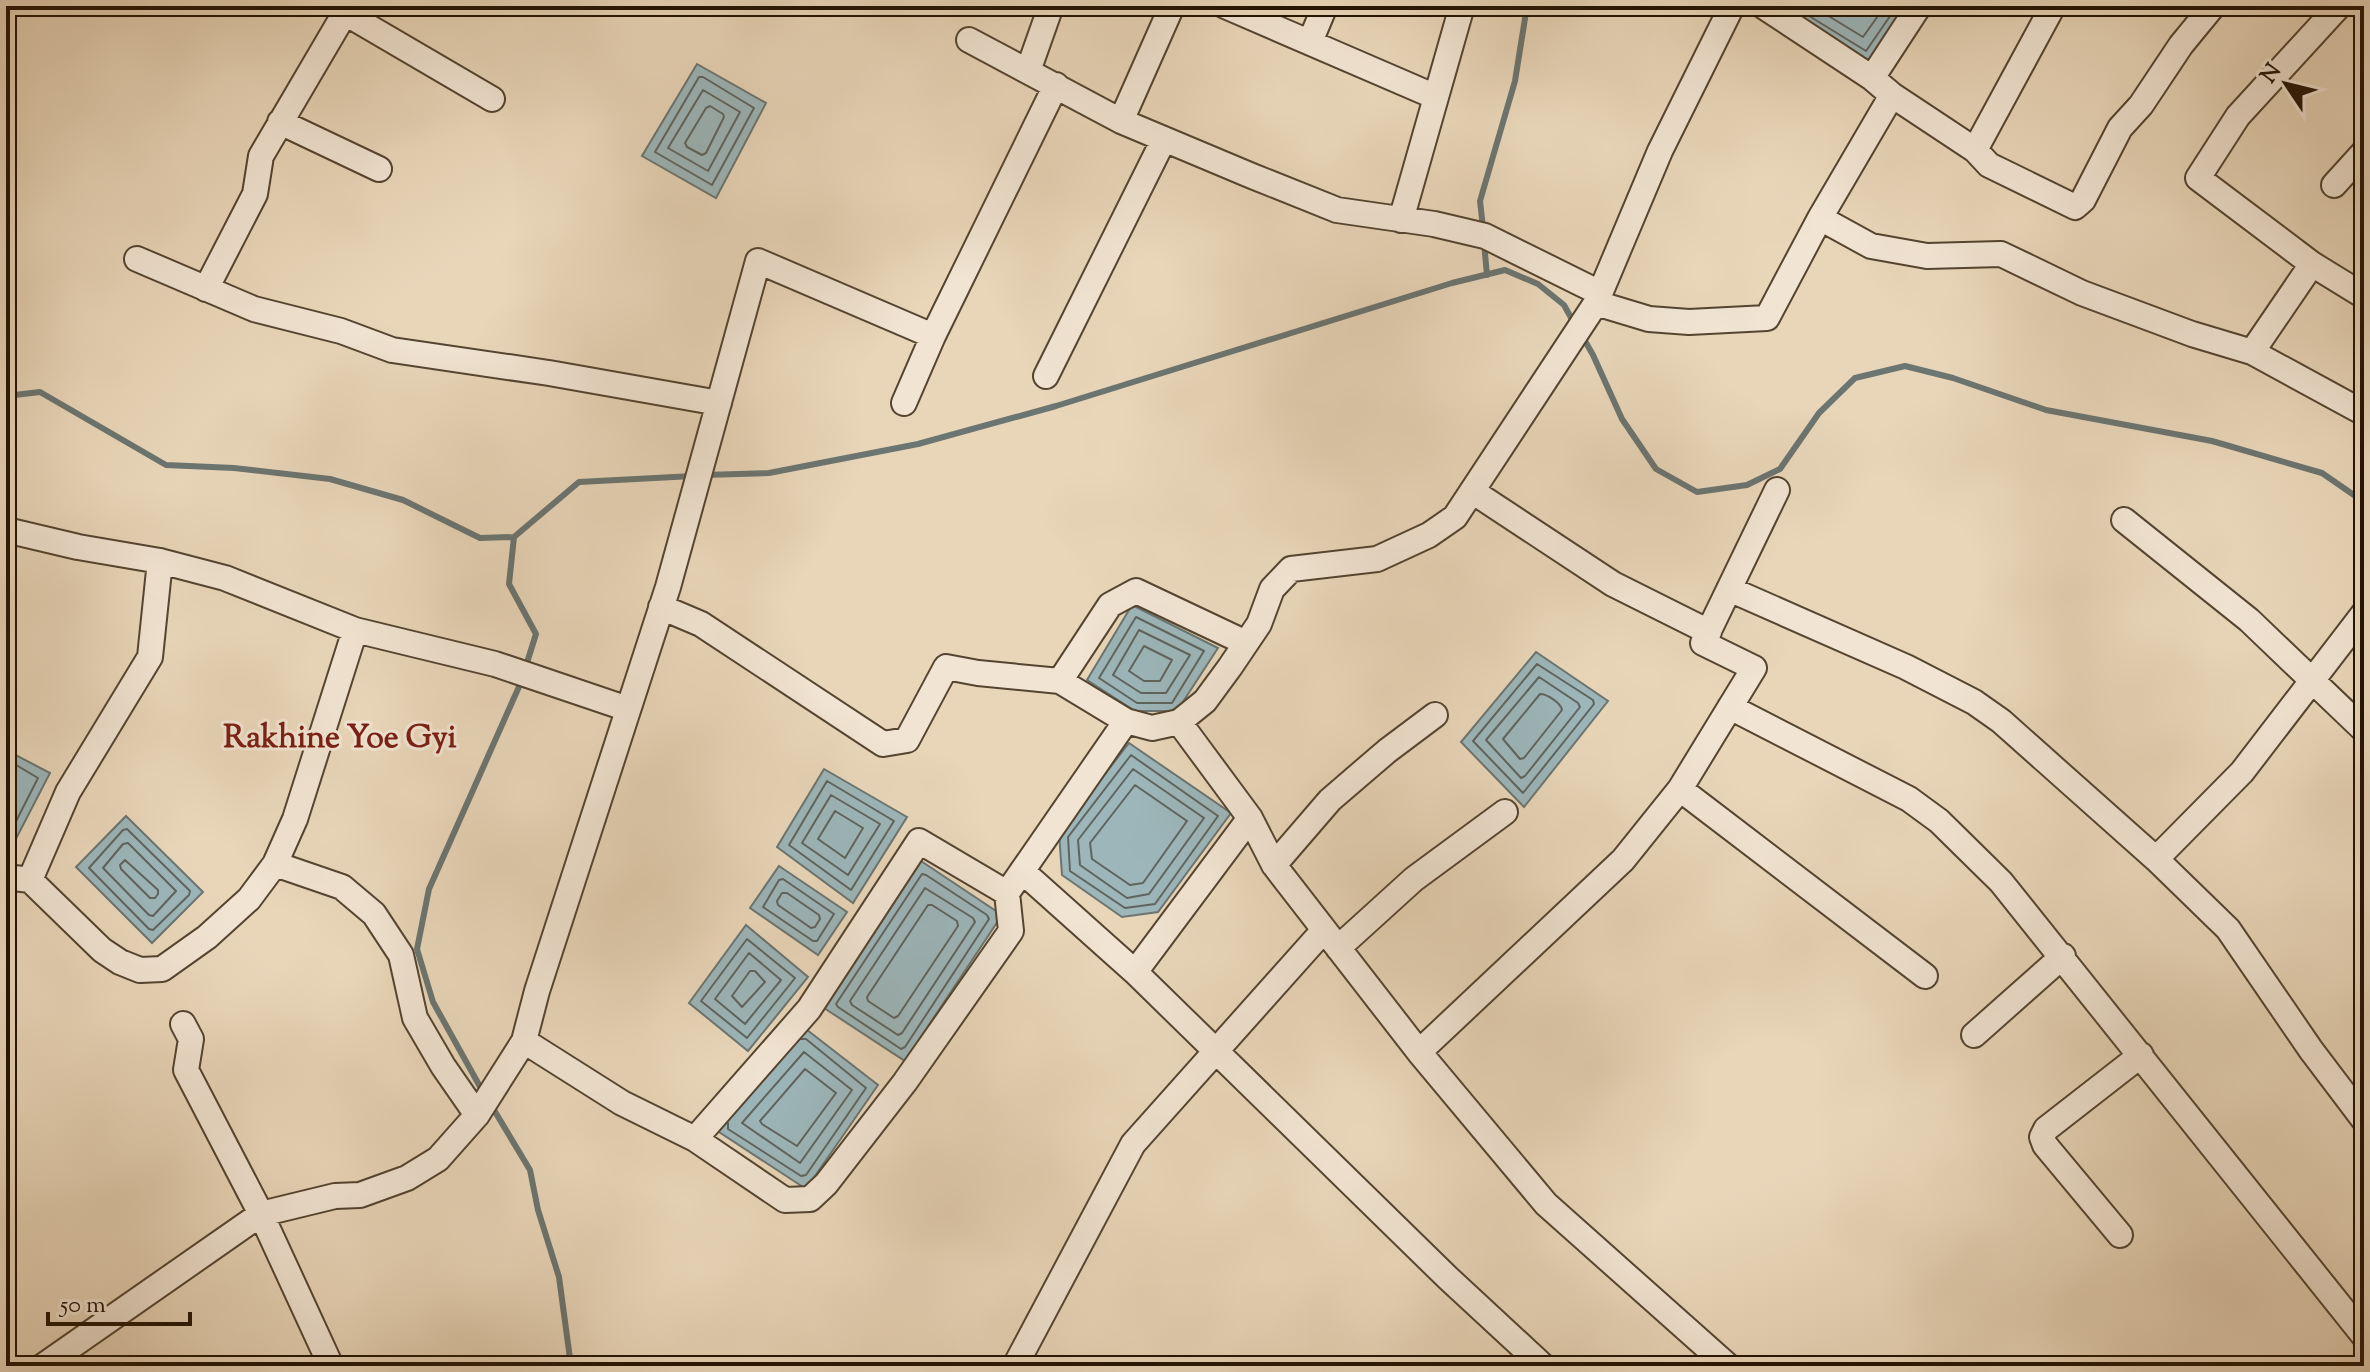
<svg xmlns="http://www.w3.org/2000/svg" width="2370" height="1372" font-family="'Sorts Mill Goudy',serif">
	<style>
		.water { fill: #9cb6ba; stroke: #6b7571; stroke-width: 2 }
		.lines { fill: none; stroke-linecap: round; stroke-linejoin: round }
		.shore { stroke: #5f645e; stroke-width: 2 }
		.stream { stroke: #6b7571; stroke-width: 6 }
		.minor-casing { stroke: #544430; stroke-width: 28 }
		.minor { stroke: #f1e4d2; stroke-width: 24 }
		.labels { text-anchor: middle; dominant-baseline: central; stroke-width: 6; stroke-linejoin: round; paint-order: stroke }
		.quarter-label { font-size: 32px; font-weight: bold; fill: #7a1f14; stroke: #f1e4d2 }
	</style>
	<rect width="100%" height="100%" fill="#e9d6b9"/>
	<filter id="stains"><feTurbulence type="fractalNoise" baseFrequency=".0025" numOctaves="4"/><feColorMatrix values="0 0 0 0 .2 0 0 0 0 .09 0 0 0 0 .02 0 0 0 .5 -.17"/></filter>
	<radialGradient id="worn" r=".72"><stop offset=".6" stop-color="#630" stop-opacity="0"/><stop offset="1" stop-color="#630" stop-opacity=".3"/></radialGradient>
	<path class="water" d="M1793 6H1907L1870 64 1789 13Z
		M697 64 766 103 716 198 642 156Z
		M1132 605 1218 648 1177 711H1135L1087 680Z
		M1536 652 1608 701 1524 807 1461 742Z
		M1129 743 1231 813 1158 912 1122 917 1062 875 1059 833Z
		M6 750 50 773 6 858Z
		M824 769 907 817 853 903 777 847Z
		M126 816 203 892 152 943 76 867Z
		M921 861 1002 915 905 1061 824 1008Z
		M779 866 847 912 818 955 750 908Z
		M746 925 808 977 748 1051 689 1003Z
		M802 1026 878 1085 806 1189 713 1128Z"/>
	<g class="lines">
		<path class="shore" d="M1799 6 1801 11 1866 51 1897 6
			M1812 6 1863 37 1885 6
			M699 77H703L754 108 712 185 655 152Z
			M703 90 740 112 708 171 668 148Z
			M710 106 723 114 724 117 706 153 702 155 687 147 685 143 706 108Z
			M1136 617 1204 651 1172 703H1137L1099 678Z
			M1139 630 1190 655 1166 693H1141L1113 675Z
			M1144 646 1172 660 1160 681H1144L1129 671Z
			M1537 664 1593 700 1594 704 1523 793 1473 741Z
			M1539 677 1578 703 1580 707 1525 776 1521 778 1486 740Z
			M1540 694C1547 694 1561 703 1562 710L1524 758 1520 759 1503 739Z
			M1131 755 1218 816 1155 904 1125 908 1070 871 1068 837Z
			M6 759 38 778 6 841
			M1133 769 1204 818 1149 894 1127 898 1080 865 1078 840Z
			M827 781 894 821 851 890 789 845Z
			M1135 785 1187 821 1143 883 1130 885 1092 859 1090 843Z
			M831 795 880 824 848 875 802 843Z
			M835 811 863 828 845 858 818 839Z
			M127 829 190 891 189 895 153 930 149 929 89 868 123 830Z
			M128 843 176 891 153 916 149 915 103 868 123 844Z
			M125 860 158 890V894L155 898H150L121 869 120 865Z
			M922 874 926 875 987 915 989 919 905 1047 901 1049 838 1007 836 1004Z
			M783 879 834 914 817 941H813L763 907 779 880Z
			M925 888 973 918 975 922 902 1033 898 1035 852 1005 850 1001Z
			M782 893H787L819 915 820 919 815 927 811 928 778 905 777 901Z
			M928 905H932L957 921 958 926 898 1016 894 1018 868 1001 867 997Z
			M747 939 795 978 747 1038 701 1001Z
			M749 953 781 980 745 1024 715 999Z
			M750 971H755L765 982 742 1007 732 996Z
			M804 1052 852 1090 800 1163 742 1123Z
			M805 1069 836 1093 797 1146 762 1124 760 1121Z
			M728 1123V1129L801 1176 806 1175 866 1088 806 1039H801"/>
		<path class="stream" d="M1483 228 1480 201 1515 81 1527 6
			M1484 243 1487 275
			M1581 334 1593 355 1622 419 1656 469 1697 492 1747 485 1780 469 1819 413 1855 378 1905 366 1953 378 2046 410 2212 441 2322 473 2364 502
			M6 396 40 392 166 465 234 468 330 479 403 500 480 538 514 537 579 482 693 476
			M704 475 769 473 918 444 1056 406 1452 283 1505 270 1538 284 1564 305 1575 325
			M514 537 509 584 536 634 525 669
			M483 1092 433 1002 417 949 429 889 522 680
			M491 1105 530 1170 538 1210 559 1277 571 1366"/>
		<defs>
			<path id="minor" d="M1225 6 1436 97
				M1763 6 1872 78 1892 95 1820 218
				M2339 6 2238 116 2198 178 2312 264 2364 296
				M345 13 492 99
				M969 40 1121 121 1252 176 1337 210 1434 224 1485 236 1600 293
				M1310 42 1325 6
				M1028 71 1051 6
				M1872 78 1919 6
				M1892 95 1975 150 1989 165 2075 207 2083 200 2120 128 2141 105 2181 45 2213 6
				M1121 121 1172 6
				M280 122 379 169
				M1975 150 2053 6
				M2334 185 2364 152
				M1401 220 1462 6
				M137 259 254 309 341 331 392 350 549 373 719 403
				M206 289 255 194 261 156 349 6
				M1596 303 1649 319 1689 322 1767 318 1820 218 1871 246 1927 256 2001 254 2082 293 2192 334 2252 352 2364 413
				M2252 352 2312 264
				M1046 376 1164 139
				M904 403 933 336 1056 85
				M1472 491 1613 584 1709 632
				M2124 520 2249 620 2364 730
				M6 530 78 547 160 561 225 578 355 630 495 664 628 709
				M1729 589 1906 667 1974 702 2001 721 2156 859 2228 929 2311 1050 2364 1120
				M661 607 701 624 883 744 907 740 946 667 978 673 1060 681 1126 721 1152 728 1179 722 1205 701 1230 667 1259 624 1272 589 1291 569 1377 559 1429 535 1455 517 1596 303 1660 151 1732 6
				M1060 681 1110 605 1136 591 1246 643
				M1730 707 1909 799 1939 821 2001 882 2364 1336
				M1179 722 1250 818 1274 865 1419 1052 1546 1204 1728 1366
				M1680 789 1925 976
				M2156 859 2242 772 2364 613
				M275 864 342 887 374 914 401 955 415 1018 443 1066 477 1115
				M1274 865 1330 800 1387 751 1435 715
				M1022 871 1135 972 1448 1278 1543 1366
				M6 877 30 880 68 792 150 657 160 561
				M30 880 102 950 120 962 140 970 162 969 207 937 249 899 275 864 295 819 355 630
				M1338 948 1414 879 1505 812
				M1135 972 1250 818
				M183 1024 191 1039 186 1070 261 1214 331 1366
				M1974 1035 2063 956
				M524 1041 622 1103 695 1139 785 1200 810 1199 826 1184 905 1082 1011 931 1007 893 1126 721
				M1419 1052 1623 860 1680 789 1754 668 1703 643 1777 490
				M695 1139 809 1009 919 841 1007 893
				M2120 1235 2045 1145 2042 1137 2046 1129 2141 1055
				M43 1366 261 1214 335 1196 360 1195 407 1178 438 1159 477 1115 524 1041 537 991 668 587 758 261 933 336
				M1015 1366 1133 1144 1324 930"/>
		</defs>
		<use href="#minor" class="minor-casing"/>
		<use href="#minor" class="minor"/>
	</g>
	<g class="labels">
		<g class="quarter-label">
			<text x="340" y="739">Rakhine Yoe Gyi</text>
		</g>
	</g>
	<rect width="2370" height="1372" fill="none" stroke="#e9d6b9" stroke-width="32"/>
	<rect x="8" y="8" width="2354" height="1356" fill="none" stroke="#221303" stroke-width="4"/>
	<rect x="16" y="16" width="2338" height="1340" fill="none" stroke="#221303" stroke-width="2"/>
	<g transform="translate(2286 84) rotate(305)" stroke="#f1e4d2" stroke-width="6" paint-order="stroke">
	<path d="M0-6L14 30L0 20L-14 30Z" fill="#221303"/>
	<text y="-12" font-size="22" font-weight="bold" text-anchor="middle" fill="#221303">N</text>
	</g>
	<path d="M48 1312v12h142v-12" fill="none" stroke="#221303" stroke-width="4"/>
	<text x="60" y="1312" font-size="24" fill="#221303" stroke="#f1e4d2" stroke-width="6" paint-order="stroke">50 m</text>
	<rect width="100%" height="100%" filter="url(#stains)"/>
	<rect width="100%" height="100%" fill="url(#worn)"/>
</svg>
